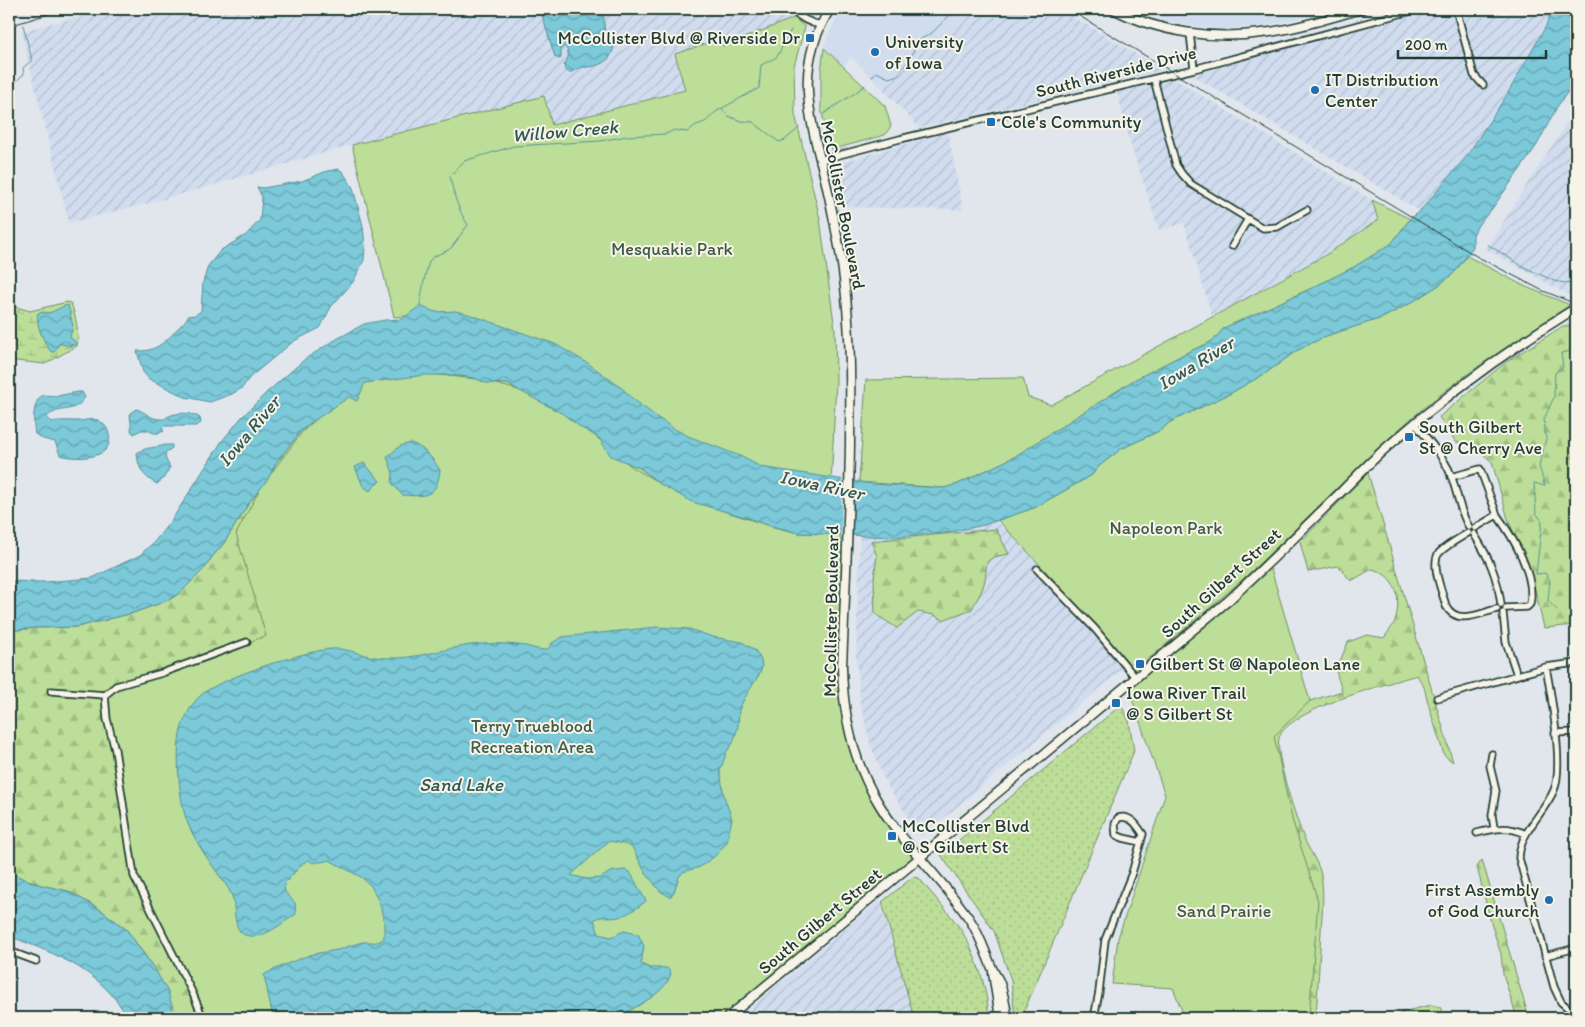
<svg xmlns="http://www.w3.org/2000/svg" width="1585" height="1027" font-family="Itim,sans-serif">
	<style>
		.built { fill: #d1ddef }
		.industrial { fill: url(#industrial-furrows) }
		.grass { fill: url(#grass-dots); stroke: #6e8e66 }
		.forest { fill: url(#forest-firs); stroke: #6e8e66 }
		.wetland { fill: url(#wetland-marsh); stroke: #6e8e66 }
		.green { fill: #bcde98; stroke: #6e8e66 }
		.water { fill: url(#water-waves); stroke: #569197 }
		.pier { fill: #e1e6ec }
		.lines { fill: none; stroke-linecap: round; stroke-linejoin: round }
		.stream { stroke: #569197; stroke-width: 1 }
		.street-casing { stroke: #1f3d34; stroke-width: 9 }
		.secondary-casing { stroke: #1f3d34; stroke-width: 11 }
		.street { stroke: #f7f3e8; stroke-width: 5.5 }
		.secondary { stroke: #f7f3e8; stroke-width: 8 }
		.rail { stroke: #1f3d34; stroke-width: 1 }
		.poi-dot { fill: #1f6fb2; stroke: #f7f3e8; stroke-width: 2 }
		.labels { text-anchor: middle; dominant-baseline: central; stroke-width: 4; stroke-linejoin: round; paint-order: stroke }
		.poi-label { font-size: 18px; fill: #1f3d34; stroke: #f7f3e8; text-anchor: start }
		.street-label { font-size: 18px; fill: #1f3d34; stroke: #f7f3e8 }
		.park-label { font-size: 18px; fill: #3e5d48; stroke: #f7f3e8 }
		.water-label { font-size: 19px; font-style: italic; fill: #315955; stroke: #f7f3e8 }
	</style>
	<defs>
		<pattern id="industrial-furrows" width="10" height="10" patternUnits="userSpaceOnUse" patternTransform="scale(1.25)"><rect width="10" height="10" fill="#d1ddef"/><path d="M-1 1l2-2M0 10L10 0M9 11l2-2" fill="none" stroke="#b3bfce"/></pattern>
		<pattern id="grass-dots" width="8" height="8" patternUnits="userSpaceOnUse" patternTransform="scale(1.25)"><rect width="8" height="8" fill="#bcde98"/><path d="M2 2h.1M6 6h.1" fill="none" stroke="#a1bf84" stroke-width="1.8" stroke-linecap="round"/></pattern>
		<pattern id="forest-firs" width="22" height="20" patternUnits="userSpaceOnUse" patternTransform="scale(1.25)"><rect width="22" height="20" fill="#bcde98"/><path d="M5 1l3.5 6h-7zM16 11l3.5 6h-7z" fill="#a1bf84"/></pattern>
		<pattern id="wetland-marsh" width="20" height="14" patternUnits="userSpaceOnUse" patternTransform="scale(1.25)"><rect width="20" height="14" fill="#bcde98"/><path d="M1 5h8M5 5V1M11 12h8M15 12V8" fill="none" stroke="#a1bf84"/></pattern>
		<pattern id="water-waves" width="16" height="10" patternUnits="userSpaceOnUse" patternTransform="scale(1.25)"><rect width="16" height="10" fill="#7bc9d9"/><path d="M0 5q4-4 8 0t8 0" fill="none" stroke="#64a4b1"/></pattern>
	</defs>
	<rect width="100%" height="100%" fill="#e1e6ec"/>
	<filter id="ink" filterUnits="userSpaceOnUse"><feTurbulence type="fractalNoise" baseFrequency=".02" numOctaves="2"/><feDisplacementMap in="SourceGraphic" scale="10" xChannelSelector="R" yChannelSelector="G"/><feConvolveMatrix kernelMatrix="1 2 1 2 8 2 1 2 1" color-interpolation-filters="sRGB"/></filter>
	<g filter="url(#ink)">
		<path class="built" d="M842 9H970L882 88 851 57 843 66 824 48 828 35Z
			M1130 9H1343L1320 15H1313L1264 26 1224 29 1188 26 1167 21Z"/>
		<path class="industrial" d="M110 9H785L794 18 723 46 720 39 685 90 552 125 544 96 352 145 172 197 69 223 21 31Z
			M970 9H1060L1163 70 919 128 882 88Z
			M1428 9H1548L1550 15 1546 26 1481 136 1466 158 1420 211 1192 75Z
			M1175 79 1372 200 1378 220 1324 256 1212 316 1184 223 1159 230 1131 146 1117 92Z
			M1576 108V291L1569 295 1486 249Z
			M948 132 963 210 847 207 835 164Z
			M998 520 1037 563 1033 569 1124 668 921 837 886 783 871 747 860 703 856 656 860 535 892 537 945 533 984 525Z
			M880 900 914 1018H738Z"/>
		<path class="grass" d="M1121 705 1129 721 1134 751 1022 1016 1015 1017 1011 980 994 931 941 855Z
			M913 877 919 878C933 896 952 915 963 933 978 959 987 989 989 1018H914L882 902Z
			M1431 1005 1440 1007 1446 1018H1395L1402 1012Z"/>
		<path class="forest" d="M1563 326H1576V526L1573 555 1576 573V625L1544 628 1531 573 1508 519 1492 462 1472 444 1456 442 1439 417 1506 362Z
			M425 375H452L474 378 486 383 507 384 563 414 580 427 599 438 611 456 640 468 660 484 692 502 748 518 764 524 225 1018H175L157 973 127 930 101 910 68 891 41 885 9 873V631L35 628 77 627 133 613 169 600 181 592 205 568 212 557 224 543 249 503 268 479 276 463 300 432 309 424 361 394 365 382Z
			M1368 473 1453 762 1444 755 1430 710 1424 687 1417 675C1390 683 1286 710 1279 738 1275 755 1295 815 1302 833 1306 846 1316 858 1320 871 1325 890 1322 912 1321 931 1319 960 1318 989 1316 1018H1294L1293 837 1272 730 1296 707 1310 701 1342 691 1336 671 1348 642 1367 635 1384 638C1387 633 1393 627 1395 621 1402 598 1396 575 1372 569L1351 581 1338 566 1308 572 1300 542Z
			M996 529 1009 554C977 559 991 563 983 587 981 594 975 602 972 609L943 620 934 615 918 612 897 628 875 614 874 578 877 556 871 541Z
			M1482 860 1529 1018H1517L1503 974 1501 954 1491 923 1477 867Z"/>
		<path class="wetland" d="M67 302 71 303C75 314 80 335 77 346L45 364 16 361 9 358V305L30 311Z"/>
		<path class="green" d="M794 18 805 27 794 66 795 114 820 219 835 330 836 381 831 485 760 471 429 314 394 317 352 145 544 96 552 125 685 90 675 54 720 39 723 46Z
			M824 48 885 106 891 126 885 135 831 150 821 109V72Z
			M1372 200 1410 219 1391 244 1354 267 1312 288 1224 328 1216 338 1207 344 1190 351 1134 380 1014 457 958 484 944 488 859 482 866 380 1023 378 1028 397 1051 405 1324 256 1378 220Z
			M1467 256 1526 287 1570 305C1522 336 1475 367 1431 402 1369 452 1316 511 1258 565 1219 602 1176 636 1134 671L1090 619 998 520 1034 508 1092 475 1098 467 1121 449 1161 430 1170 422 1231 393 1266 373 1296 351 1326 336 1382 318 1409 304 1439 285 1454 273Z
			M411 372 477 379 522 391 570 415 632 467 670 489 724 511 773 527 799 533 841 534 840 553 847 554 844 706 872 792 920 858 726 1018H204L134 875 103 694 266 636 236 534 262 485 303 431 347 392 373 379Z
			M1271 569 1310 701 1274 736 1292 819 1318 901 1309 1018H1185L1173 988 1112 984 1118 938 1165 795 1129 690Z"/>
		<path class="water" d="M540 9H603L605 36 611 38C619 55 604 66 588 67 582 68 586 66 580 68 576 69 572 72 569 73L565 69 564 65C570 58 569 53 565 46L561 48V58L559 59 555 57Z
			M1552 9H1576V68L1569 90 1557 107 1537 145 1524 164 1491 210 1478 225 1473 235V247L1454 273 1439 285 1409 304 1382 318 1326 336 1296 351 1266 373 1231 393 1170 422 1161 430 1121 449 1098 467 1092 475 1034 508 984 525 945 533 892 537 799 533 764 524 748 518 692 502 660 484 640 468 611 456 599 438 580 427 563 414 507 384 486 383 474 378 452 375H425L365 383 357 401 349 397 309 424 300 432 276 463 268 479 249 503 224 543 212 557 205 568 181 592 169 600 133 613 77 627 35 628 9 631V581L45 582 92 578 140 555 155 541 173 518 222 441 241 418 265 394 305 359 335 340 364 324 385 320 402 319 420 306 435 312 456 311 471 315 555 344 589 364 623 389 633 399 658 418 673 428 688 436 740 456 761 467 872 484 944 488 958 484 1014 457 1134 380 1190 351 1207 344 1216 338 1224 328 1312 288 1354 267 1391 244 1410 219 1420 211 1466 157 1506 96 1546 26Z
			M339 169 343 172 353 188 363 226 365 246 364 260 353 282 331 307 320 328 294 341 250 377 242 388 232 394 210 402 185 397 149 379 143 372 137 351C155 352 166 342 178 328 182 324 185 322 188 316L195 315 201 311 203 282 208 266 221 250 246 235 260 220 262 197 257 187 263 188 302 181 327 171Z
			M68 305 73 326 70 337 77 343C71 348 66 344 59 344L54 352H51C44 342 35 324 38 313 41 312 44 313 47 313 53 313 61 306 68 305Z
			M78 392H82L85 397C75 415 59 405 47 417L50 421 55 422C63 420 70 421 78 421 84 421 92 418 98 420 102 422 107 427 108 431 118 460 77 460 60 455L55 442 43 439 35 434C33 422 32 403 42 395L57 396Z
			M136 409C145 411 151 420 162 419 167 419 164 418 169 416 178 412 192 412 200 418L201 423 196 426H164L162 428 164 431C157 434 154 434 148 430H141L134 434 131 431C132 425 130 420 130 413Z
			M411 443C425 448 432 458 440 470 437 497 426 497 402 495L392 483 393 473 387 457 400 446Z
			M165 445H172V448L165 453 166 460 170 467 163 479 157 484C143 477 138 468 137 453 144 447 156 448 165 445Z
			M364 463 380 481 370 491 363 486 355 467Z
			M657 627 689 629 713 637 742 642 755 650 761 660 762 667 760 673 744 699 739 710 738 727 733 743 727 751 720 771 724 796 732 819 727 842 715 856 700 867 683 872 679 877 674 892 670 897 660 891 645 872 632 847 625 844 609 841 571 875 586 879 601 878 610 872 624 870 630 872 646 901C639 907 627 915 618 917 608 920 605 913 594 920L599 934 611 937 624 931 638 934 644 946 641 964 650 968H667L671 973C665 996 636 1004 620 1018H273L264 975C267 972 307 955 314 954 321 952 329 952 337 950 345 948 354 944 363 942 372 941 376 945 384 938V922L380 904 371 886 361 877 329 860C323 863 319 861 313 863L309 860 303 863 284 884 285 892 295 903 296 914C283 922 263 941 245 935 231 929 237 905 231 894 228 886 221 879 217 872 206 857 195 840 188 824 179 803 175 752 181 730 184 718 192 703 201 695 220 678 307 650 332 649 344 648 357 653 369 656 378 658 390 658 399 658 427 656 453 646 481 644 495 643 511 644 526 646 534 648 540 651 548 649L552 643 562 637Z
			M9 873 41 885 68 891 101 910 127 930 157 973 168 992 175 1018H128C101 970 58 955 9 936Z"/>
		<path class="pier" d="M842 477 854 478 853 537H841Z"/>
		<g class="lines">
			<path class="stream" d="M872 77 876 72 889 78 898 75 912 55 915 47 921 39 932 33 949 16 959 9
				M721 109 728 116 741 121 753 122 779 142 785 140 799 128
				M9 111 16 94 12 85 24 74 23 68 32 60 23 25
				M824 114C837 103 852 97 865 85
				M9 115 10 120 9 121
				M9 178 12 179V194L9 195
				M1487 244 1522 266 1554 281 1576 285
				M420 306C420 300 427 263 430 260 435 254 445 253 451 248 457 241 462 232 468 225 458 210 453 193 450 176L464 161 514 146 600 141 627 136 666 134 674 130 687 132 696 125 705 122 717 111 759 88 761 65 777 57 791 30
				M1557 610 1548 601 1550 580 1545 573 1536 574 1542 521 1536 513 1534 483 1545 486 1539 466 1546 439 1544 419 1554 397 1555 373 1563 367 1561 353 1576 350"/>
			<defs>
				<path id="street" d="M791 9C800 18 809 23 821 25
					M1456 9 1474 75 1483 85
					M1190 33 1194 69
					M1154 79 1176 165 1182 174 1191 184 1263 228 1277 227 1307 210
					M820 160 900 139 1194 69 1418 9
					M1232 246 1248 219
					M1415 424C1427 438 1439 451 1448 468 1457 487 1458 509 1469 527
					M1451 477 1480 469 1497 515
					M1475 528 1497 515C1513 537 1536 576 1530 604L1527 607 1506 608
					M1468 533C1458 539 1447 545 1439 553 1430 564 1443 594 1446 606 1457 626 1480 613 1497 609
					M1474 534C1489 558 1497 575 1501 604
					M1037 569 1095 629 1135 677
					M1503 613 1506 642 1517 675
					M1546 667C1551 694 1564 767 1554 790 1544 814 1520 831 1519 858L1554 987 1561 1002 1576 1015
					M51 691 105 695 116 686 162 673 247 642
					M105 695 107 719 115 750 134 876 193 994 203 1018
					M1437 698 1546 667 1576 663
					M1555 733 1576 732
					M1492 754 1490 766 1496 791 1492 815 1494 828
					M1477 833C1496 828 1508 826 1526 834
					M9 951 36 961
					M1545 956 1576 948
					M1095 1016 1119 1018
					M1094 1018 1099 992 1105 940 1132 873 1143 834C1137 825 1130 814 1118 818L1115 824 1116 835 1123 838 1141 842"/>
				<path id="secondary" d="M830 9C798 60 806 104 820 159 827 184 832 210 837 236 851 304 851 374 850 444 849 518 845 593 842 667 843 716 853 762 879 804 904 846 943 879 970 920 980 935 985 952 992 968 994 973 997 977 999 981 1004 993 1005 1006 1008 1018
					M1113 9C1158 32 1212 40 1262 33 1296 29 1329 18 1362 9
					M993 973 1000 1018
					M727 1018 1229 600C1267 565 1304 528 1341 492 1356 477 1371 461 1387 447 1446 395 1509 349 1576 308"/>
			</defs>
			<use href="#street" class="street-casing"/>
			<use href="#secondary" class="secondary-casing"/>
			<use href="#street" class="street"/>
			<use href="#secondary" class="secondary"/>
			<path class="rail" d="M1068 9 1478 257 1541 290 1576 304
				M9 26 65 9"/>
		</g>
	</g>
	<g class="poi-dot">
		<rect x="805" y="33" width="10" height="10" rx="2.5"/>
		<circle cx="875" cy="52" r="5"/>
		<circle cx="1315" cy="90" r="5"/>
		<rect x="986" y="117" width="10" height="10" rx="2.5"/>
		<rect x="1404" y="432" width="10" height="10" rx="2.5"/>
		<rect x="1135" y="659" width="10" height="10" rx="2.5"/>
		<rect x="1111" y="698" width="10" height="10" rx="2.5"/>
		<rect x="887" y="831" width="10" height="10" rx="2.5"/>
		<circle cx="1549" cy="900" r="5"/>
	</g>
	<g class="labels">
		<g class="poi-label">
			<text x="800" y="38" text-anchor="end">McCollister Blvd @ Riverside Dr</text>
			<text x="885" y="42">University<tspan x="885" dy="21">of Iowa</tspan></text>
			<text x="1325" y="80">IT Distribution<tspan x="1325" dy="21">Center</tspan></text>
			<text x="1001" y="122">Cole's Community</text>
			<text x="1419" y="427">South Gilbert<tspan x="1419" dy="21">St @ Cherry Ave</tspan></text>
			<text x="1150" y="664">Gilbert St @ Napoleon Lane</text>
			<text x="1126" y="693">Iowa River Trail<tspan x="1126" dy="21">@ S Gilbert St</tspan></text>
			<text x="902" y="826">McCollister Blvd<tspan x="902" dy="21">@ S Gilbert St</tspan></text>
			<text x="1539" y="890" text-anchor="end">First Assembly<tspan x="1539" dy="21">of God Church</tspan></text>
		</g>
		<g class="street-label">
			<text transform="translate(1116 72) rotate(-14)">South Riverside Drive</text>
			<text transform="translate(843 205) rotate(79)">McCollister Boulevard</text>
			<text transform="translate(1221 583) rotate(-42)">South Gilbert Street</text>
			<text transform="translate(831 611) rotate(-89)">McCollister Boulevard</text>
			<text transform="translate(820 921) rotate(-40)">South Gilbert Street</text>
		</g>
		<g class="park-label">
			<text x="672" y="249">Mesquakie Park</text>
			<text x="1166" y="528">Napoleon Park</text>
			<text x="532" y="726">Terry Trueblood<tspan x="532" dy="21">Recreation Area</tspan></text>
			<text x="1224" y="911">Sand Prairie</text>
		</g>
		<g class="water-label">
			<text transform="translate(565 131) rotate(-5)">Willow Creek</text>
			<text transform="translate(1196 363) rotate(-31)">Iowa River</text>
			<text transform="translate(249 431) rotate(-50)">Iowa River</text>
			<text transform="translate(822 485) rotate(12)">Iowa River</text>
			<text x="461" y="784">Sand Lake</text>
		</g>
	</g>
	<rect width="1585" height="1027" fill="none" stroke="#f7f3e8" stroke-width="30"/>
	<rect x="15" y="15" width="1555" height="997" fill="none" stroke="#1f3d34" stroke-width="2" filter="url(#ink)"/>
	<path d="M1398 50v8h148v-8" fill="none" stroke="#1f3d34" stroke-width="2.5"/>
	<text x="1405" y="50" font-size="15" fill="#1f3d34" stroke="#f7f3e8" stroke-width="4" paint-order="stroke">200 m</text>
</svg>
